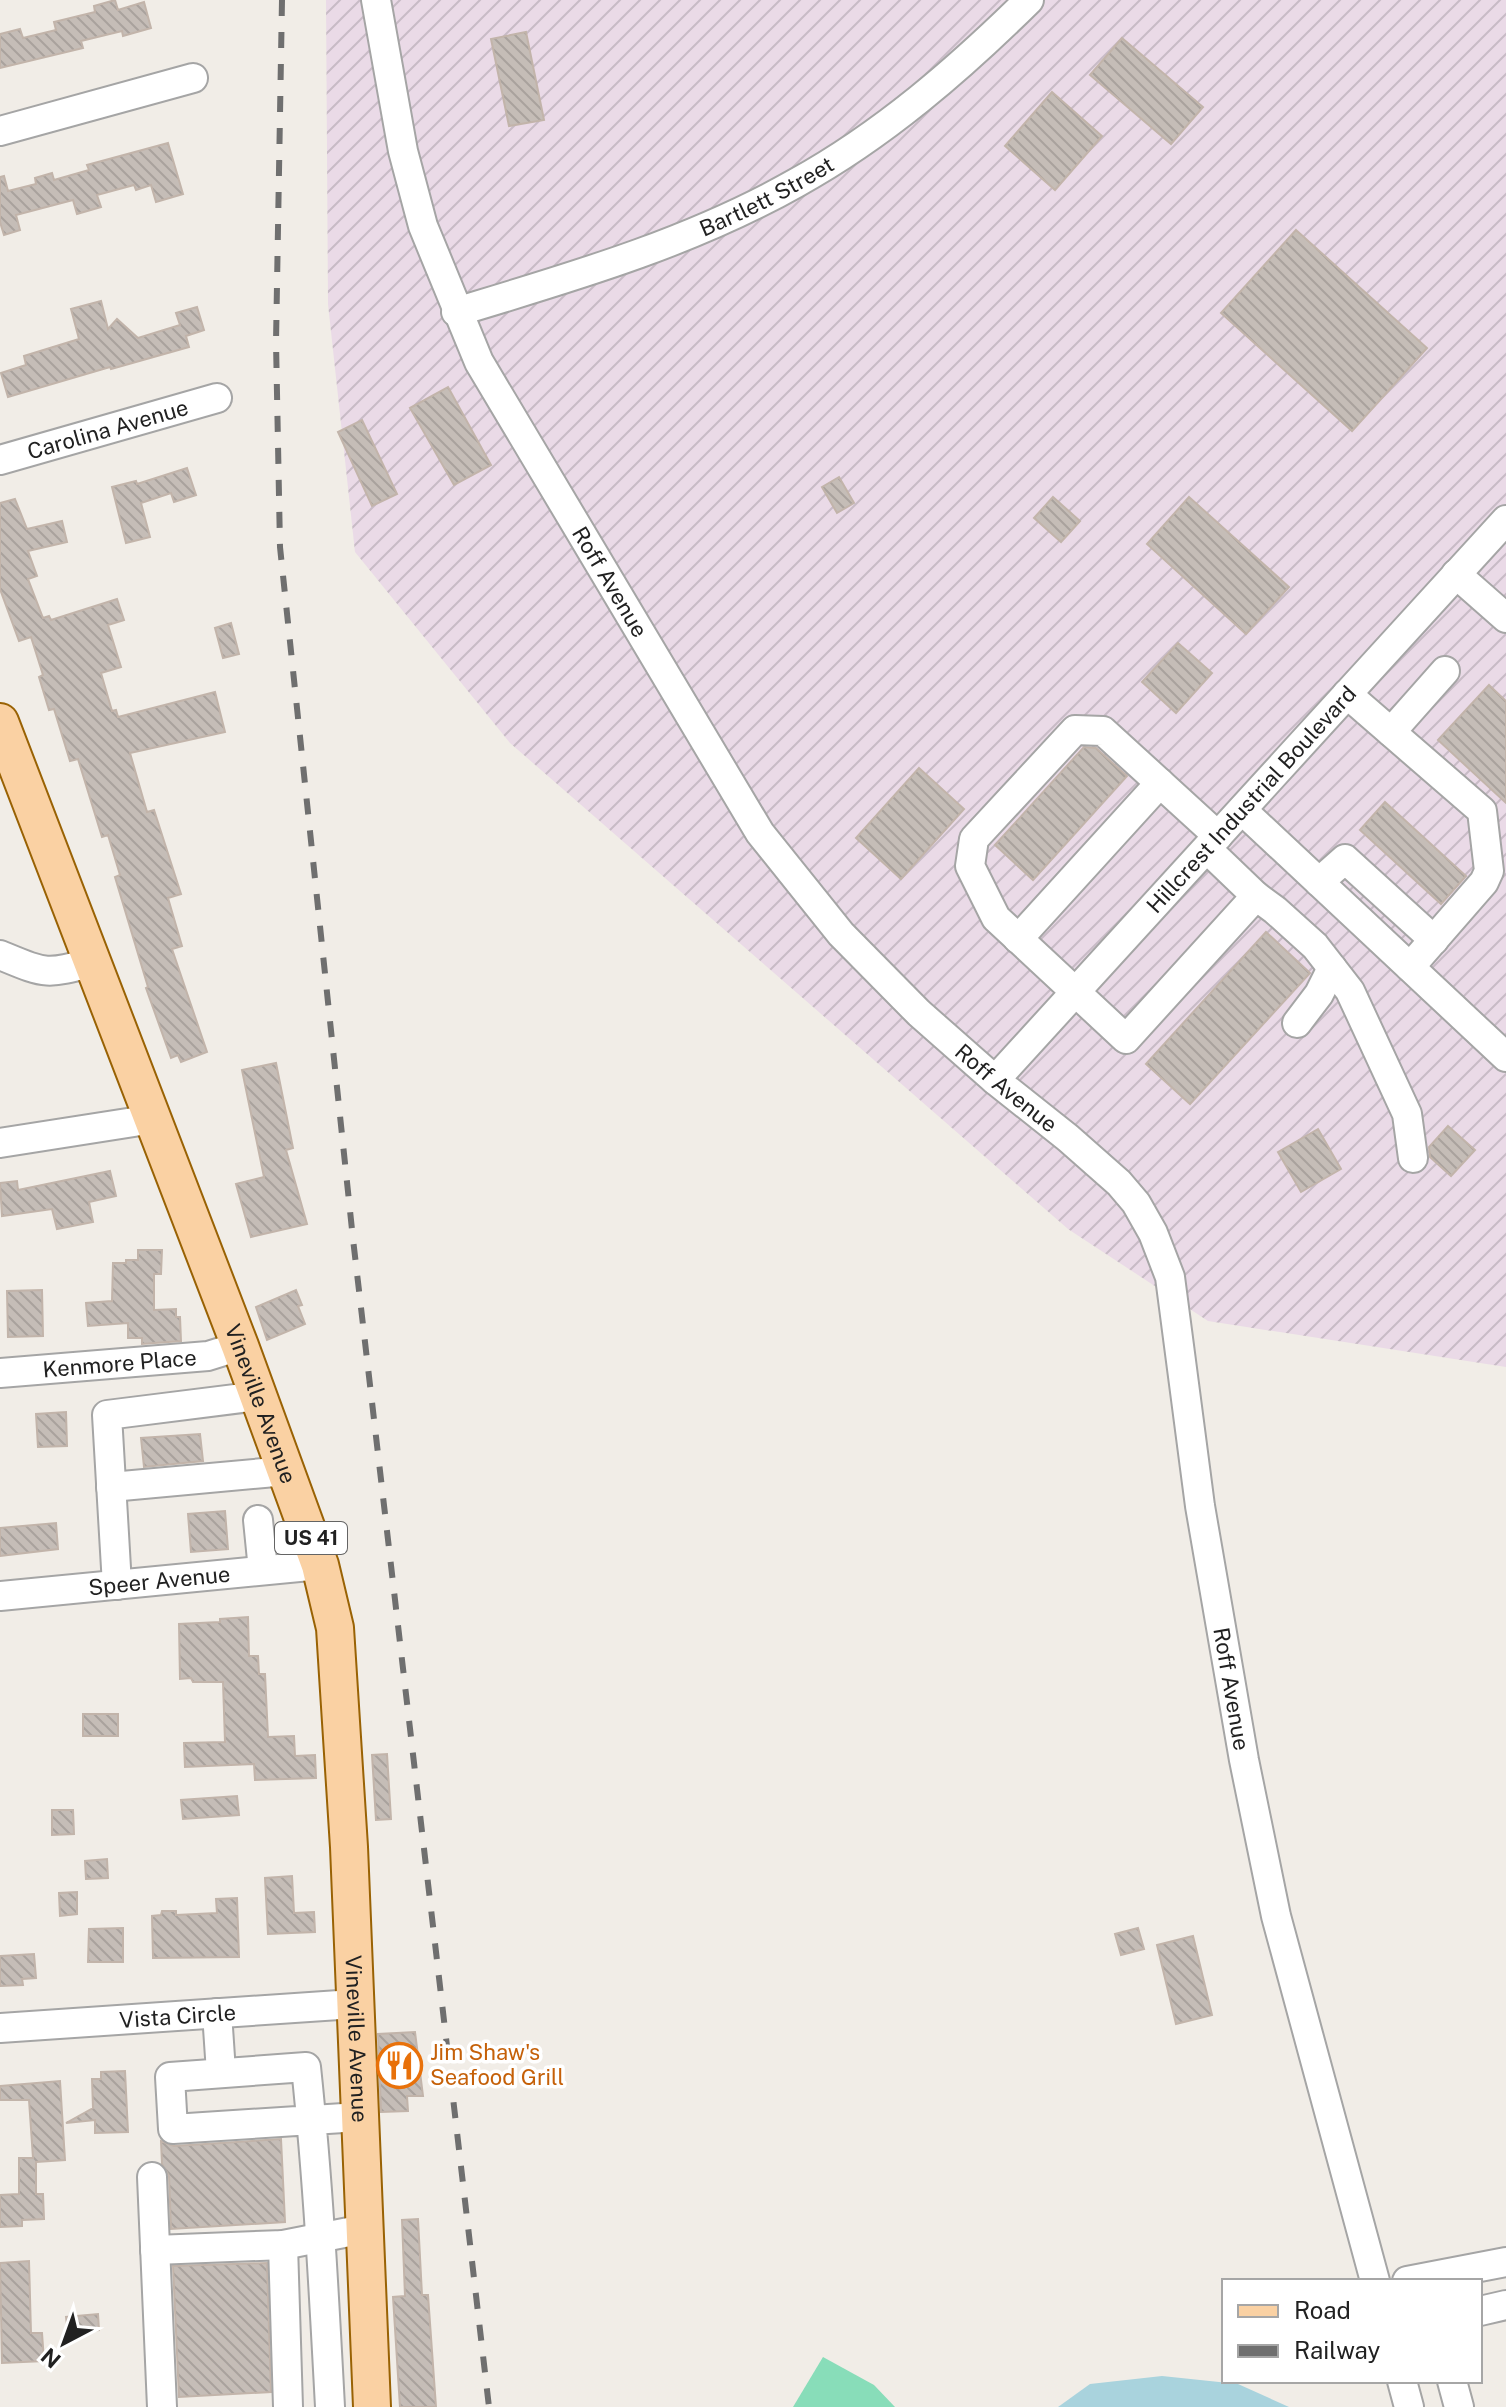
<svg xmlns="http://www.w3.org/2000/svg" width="1506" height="2407" font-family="'Public Sans',sans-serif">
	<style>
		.industrial { fill: url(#industrial-furrows) }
		.pitch { fill: #88ddb9 }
		.water { fill: #a9d3dd }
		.building { fill: url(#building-back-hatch); stroke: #c2b4aa; stroke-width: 2 }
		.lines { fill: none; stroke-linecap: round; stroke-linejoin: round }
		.minor-casing { stroke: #a5a5a5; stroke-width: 32 }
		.major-casing { stroke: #996204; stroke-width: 40 }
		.minor { stroke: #fff; stroke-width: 28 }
		.major { stroke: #fad1a3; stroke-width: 36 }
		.rail { stroke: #6f6f6f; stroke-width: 6; stroke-dasharray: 16 16; stroke-linecap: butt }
		.labels { text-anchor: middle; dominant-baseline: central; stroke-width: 7; stroke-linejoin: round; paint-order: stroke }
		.shield { fill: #fff; stroke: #646464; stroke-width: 2 }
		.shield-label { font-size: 20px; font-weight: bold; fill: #212121 }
		.street-label { font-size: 22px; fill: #212121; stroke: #fff }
		.food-label { font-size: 22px; fill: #c56008; stroke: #fff; text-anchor: start }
	</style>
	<defs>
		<pattern id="industrial-furrows" width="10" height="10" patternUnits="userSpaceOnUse" patternTransform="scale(2)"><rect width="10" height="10" fill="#eadae7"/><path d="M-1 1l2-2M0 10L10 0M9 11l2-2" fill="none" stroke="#c8bbc6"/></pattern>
		<pattern id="building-back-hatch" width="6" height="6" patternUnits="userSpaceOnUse" patternTransform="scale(2)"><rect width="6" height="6" fill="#c5bdb7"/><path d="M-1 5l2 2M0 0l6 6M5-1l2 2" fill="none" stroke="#a9a29d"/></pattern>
	</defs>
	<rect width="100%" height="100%" fill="#f1ede7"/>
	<path class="industrial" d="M326 0H1506V1367L1208 1321 1068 1229 510 743 355 552 328 304Z"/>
	<path class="pitch" d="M823 2357 874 2385 895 2407H793Z"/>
	<path class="water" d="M1162 2376 1238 2384 1289 2407H1058L1090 2384Z"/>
	<path class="building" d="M115 0 118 10 144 2 151 28 123 36 122 31 81 41 83 48 0 68V34L20 29 23 38 56 30 54 22 95 12 94 6Z
		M526 32 544 120 509 126 491 39Z
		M1122 38 1203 107 1171 144 1090 75Z
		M1052 92 1102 136 1055 190 1005 146Z
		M168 143 183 194 156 202 151 185 136 190 134 185 97 195 101 207 77 214 73 200 16 215 20 230 4 235 0 222V177L4 176 8 191 36 184 35 178 52 173 54 180 89 170 87 165Z
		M1296 230 1427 348 1352 431 1221 313Z
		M101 301 108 329 117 319 138 338 180 325 176 313 197 307 204 330 186 336 189 347 111 369 110 367 8 397 1 373 26 365 24 356 79 339 71 309Z
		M448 387 491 465 454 485 410 408Z
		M362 420 397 494 372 506 338 432Z
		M187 468 196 495 174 502 171 493 141 503 150 537 126 543 112 487 136 481 137 484Z
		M839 477 854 503 837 513 822 487Z
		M1053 497 1080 521 1061 542 1034 518Z
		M1189 497 1289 587 1246 634 1147 544Z
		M15 499 27 529 62 521 67 542 28 551 37 576 28 579 43 618 49 616 51 620 117 599 124 620 108 625 121 667 101 673 112 711 116 710 118 717 215 692 225 732 130 753 147 812 154 810 181 894 168 898 182 946 172 949 207 1052 181 1062 178 1055 171 1058 146 988 148 987 115 877 120 875 108 835 102 837 78 759 70 761 54 709 49 710 39 677 43 675 31 637 19 641 0 589V503Z
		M231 623 239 654 223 658 215 628Z
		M1178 643 1212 673 1176 713 1142 682Z
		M1489 685 1506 701V803L1438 740Z
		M1084 747 1096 748 1127 776 1033 880 995 845Z
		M919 768 964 809 901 879 856 838Z
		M1385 802 1466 876 1441 904 1360 830Z
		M1266 932 1310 973 1190 1104 1146 1064Z
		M276 1063 293 1148 286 1150 307 1224 251 1237 236 1184 264 1177 242 1070Z
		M1448 1126 1475 1150 1451 1176 1430 1157 1429 1147Z
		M1318 1129 1341 1169 1301 1192 1278 1152Z
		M110 1171 116 1196 89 1202 93 1222 57 1229 52 1209 2 1216 0 1183 17 1181 18 1190Z
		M138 1250H162L161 1274H154V1310L176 1309V1317H180L181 1341 142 1344V1338H128V1323L88 1326 86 1303 112 1301 113 1263H126V1260H138Z
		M42 1290 43 1336 8 1337 7 1291Z
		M296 1290 302 1305 298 1306 305 1324 267 1340 256 1307Z
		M66 1412 67 1446 38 1447 36 1414Z
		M200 1434 203 1461 144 1467 141 1438Z
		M225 1511 228 1549 191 1552 188 1514Z
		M56 1523 58 1549 0 1556V1528Z
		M248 1617 249 1656H258L259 1674H265L268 1737 294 1736 295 1756 315 1755 316 1778 255 1780 254 1764 185 1767 184 1743 225 1742 223 1682H193L191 1678 180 1679 179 1624 220 1622V1619Z
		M83 1714H118V1736H83Z
		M387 1754 391 1819 376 1820 372 1755Z
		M237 1796 239 1815 183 1819 181 1800Z
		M52 1810H73L74 1834 52 1835Z
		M107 1859 108 1878 86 1879 85 1861Z
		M292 1876 294 1913 314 1912 315 1932 268 1934 265 1878Z
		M77 1892V1914L60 1916 59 1893Z
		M237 1898 239 1957 153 1958 152 1916 161 1915 162 1911H176V1915L217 1913 216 1899Z
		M123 1928V1962H88L89 1929Z
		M1138 1928 1144 1949 1121 1955 1115 1934Z
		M1193 1936 1212 2015 1176 2024 1157 1945Z
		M34 1954 36 1978 22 1979 23 1985 0 1986V1956Z
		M415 2032 423 2096H407L408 2111 381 2112 378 2034Z
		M125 2071 128 2132 95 2133V2120L66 2123 93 2108 92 2079H101V2072Z
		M60 2081 65 2160 36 2162V2194H43L44 2219 22 2220V2226L0 2227V2195L19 2194V2158H33L29 2100H0V2086Z
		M281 2139 285 2222 171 2229 169 2176 162 2164 161 2141 174 2146Z
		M418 2219 422 2295H428L436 2407H400L393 2297 405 2296 402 2220Z
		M29 2261 31 2333H42L44 2361 2 2363 0 2263Z
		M267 2263 271 2392 179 2397 173 2266Z
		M98 2314 99 2330 68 2333 66 2317Z"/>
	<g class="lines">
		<defs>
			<g id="minor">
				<path id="s1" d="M376 0 403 151 423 226 479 362 760 833 841 934 919 1013 995 1080 1068 1138 1119 1183 1136 1203 1153 1233 1170 1277 1200 1506 1244 1760 1276 1916 1375 2281"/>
				<path d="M0 131 193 78"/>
				<path id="s2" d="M456 312C572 277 690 243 796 183 883 135 959 69 1029 0"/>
				<path id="s3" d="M0 460 217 398"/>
				<path d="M1456 574 1506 618"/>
				<path d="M1347 694 1482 811 1489 871 1484 882 1410 967"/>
				<path d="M1391 732 1445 671"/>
				<path d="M1242 810 1506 1057"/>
				<path d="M1207 849 1256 896 1126 1039 996 918 970 866 974 839 1075 730 1103 731 1218 836"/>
				<path d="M1319 882 1345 859 1434 940"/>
				<path d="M1256 896 1275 910 1315 946 1350 991 1407 1114 1413 1158"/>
				<path d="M1018 939 1160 783"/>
				<path d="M0 955C46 974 45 975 93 962"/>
				<path d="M1297 1023 1319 994 1332 968"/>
				<path id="s4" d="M995 1080 1506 520"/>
				<path d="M0 1143 153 1119"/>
				<path id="s5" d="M0 1373 208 1356 240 1346"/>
				<path d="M111 1487 286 1471"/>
				<path d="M258 1520 263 1570"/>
				<path d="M117 1585 107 1415 258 1396"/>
				<path id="s6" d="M0 1596 320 1565"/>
				<path d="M217 2013 221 2072"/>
				<path id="s7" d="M0 2028 354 2004"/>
				<path d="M152 2177 162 2407"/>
				<path d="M283 2245 288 2407"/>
				<path d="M155 2250 283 2245 364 2229"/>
				<path d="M1407 2281 1506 2262"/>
				<path d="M1480 2311 1506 2305"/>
				<path d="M1402 2381 1409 2407"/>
				<path d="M1452 2381 1459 2407"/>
				<path d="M330 2407C324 2294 318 2180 306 2067L170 2077 173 2129 359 2117"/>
			</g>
			<g id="major">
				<path id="s8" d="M0 722 240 1346 320 1565 335 1628 349 1847 372 2407"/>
			</g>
		</defs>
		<use href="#minor" class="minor-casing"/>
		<use href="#major" class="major-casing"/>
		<use href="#minor" class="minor"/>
		<use href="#major" class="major"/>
		<path class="rail" d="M282 0 276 342 280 547 353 1239 489 2407"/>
	</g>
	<defs>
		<symbol id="restaurant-ring" viewBox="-11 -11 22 22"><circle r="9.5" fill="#fff" stroke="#e8710a" stroke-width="1.5"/><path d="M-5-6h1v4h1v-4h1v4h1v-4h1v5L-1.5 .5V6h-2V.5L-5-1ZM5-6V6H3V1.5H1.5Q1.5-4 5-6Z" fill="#e8710a"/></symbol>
	</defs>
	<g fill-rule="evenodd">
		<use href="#restaurant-ring" x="374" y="2040" width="51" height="51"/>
	</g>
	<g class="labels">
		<rect class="shield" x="275" y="1522" width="72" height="32" rx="6"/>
		<g class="shield-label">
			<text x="311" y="1538">US 41</text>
		</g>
		<g class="street-label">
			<text stroke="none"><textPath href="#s2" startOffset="332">Bartlett Street</textPath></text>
			<text stroke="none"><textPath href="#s3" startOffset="112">Carolina Avenue</textPath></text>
			<text stroke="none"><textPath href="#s1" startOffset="634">Roff Avenue</textPath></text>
			<text stroke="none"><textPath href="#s4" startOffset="380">Hillcrest Industrial Boulevard</textPath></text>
			<text stroke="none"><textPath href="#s1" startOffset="1282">Roff Avenue</textPath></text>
			<text stroke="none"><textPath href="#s5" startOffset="120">Kenmore Place</textPath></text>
			<text stroke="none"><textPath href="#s8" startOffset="730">Vineville Avenue</textPath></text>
			<text stroke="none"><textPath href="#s6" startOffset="160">Speer Avenue</textPath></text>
			<text stroke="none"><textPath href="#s1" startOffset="1954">Roff Avenue</textPath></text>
			<text stroke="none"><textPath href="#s7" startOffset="178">Vista Circle</textPath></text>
			<text stroke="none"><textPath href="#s8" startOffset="1378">Vineville Avenue</textPath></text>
		</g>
		<g class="food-label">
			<text x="430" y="2052">Jim Shaw's<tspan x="430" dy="25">Seafood Grill</tspan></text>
		</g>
	</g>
	<rect x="1222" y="2279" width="260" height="104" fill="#ffffff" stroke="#a6a6a6" stroke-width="2"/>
	<rect x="1238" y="2305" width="40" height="12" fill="#fad1a3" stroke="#a6a6a6" stroke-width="2"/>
	<text x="1294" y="2319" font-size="24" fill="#212121">Road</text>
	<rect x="1238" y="2345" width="40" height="12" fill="#6f6f6f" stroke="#a6a6a6" stroke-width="2"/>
	<text x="1294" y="2359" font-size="24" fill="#212121">Railway</text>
	<g transform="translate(64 2343) rotate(221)" stroke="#ffffff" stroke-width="6" paint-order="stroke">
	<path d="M0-6L14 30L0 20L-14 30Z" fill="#212121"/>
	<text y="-12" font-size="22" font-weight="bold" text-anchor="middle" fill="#212121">N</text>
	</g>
</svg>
